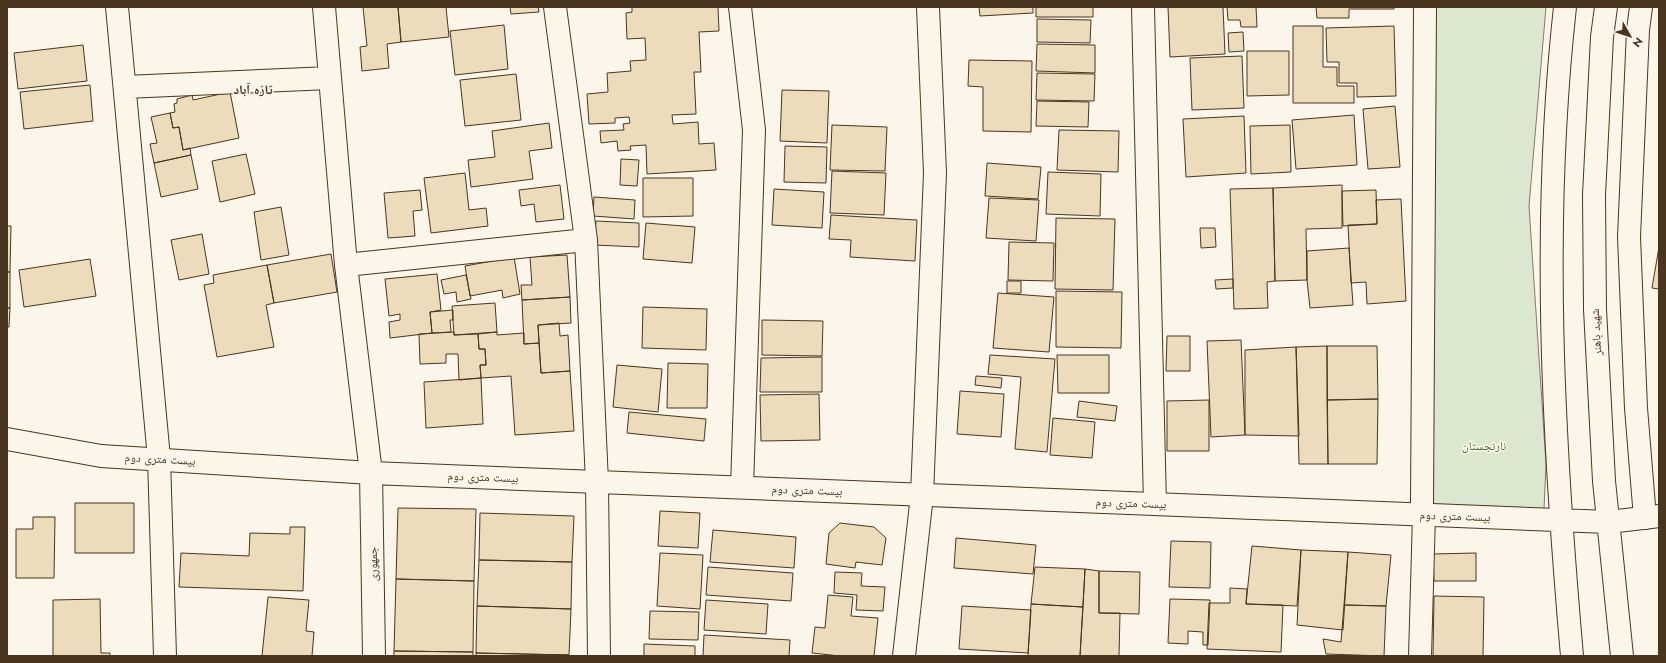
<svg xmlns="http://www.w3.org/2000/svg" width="1666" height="663" font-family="Jost,'Noto Naskh Arabic',sans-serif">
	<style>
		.green { fill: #dce7d0; stroke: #887966 }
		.building { fill: #ecdcbc; stroke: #4a3520 }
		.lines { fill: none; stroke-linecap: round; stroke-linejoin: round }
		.street-casing { stroke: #4a3520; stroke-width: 24 }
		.secondary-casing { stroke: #4a3520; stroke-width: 24 }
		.street { stroke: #fbf6e9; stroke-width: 22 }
		.secondary { stroke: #fbf6e9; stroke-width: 22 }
		.labels { text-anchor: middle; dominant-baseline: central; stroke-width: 3; stroke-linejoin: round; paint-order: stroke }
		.street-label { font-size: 12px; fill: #4a3520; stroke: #fbf6e9 }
		.park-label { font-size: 12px; fill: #436837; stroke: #fbf6e9 }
		.neighbourhood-label { font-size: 13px; font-weight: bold; fill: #4a3520; stroke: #fbf6e9 }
	</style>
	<rect width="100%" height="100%" fill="#fbf6e9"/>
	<path class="green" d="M1425 7H1546L1529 206 1546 464 1544 509 1422 505Z"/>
	<path class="building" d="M363 7H398L401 42 387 44 389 68 362 71 360 47 367 46Z
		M398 7H446L449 37 401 42Z
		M510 7H538L539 12 511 14Z
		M632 7H718L719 31 699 32 701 72H694L696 114 672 115 673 124 698 122 699 144 714 143 716 170 647 174 646 145 630 146 631 150 618 151 617 141 601 143 600 131 624 130 623 124 630 123 629 117 615 118V123L589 124 587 94 608 92 607 73 631 71 630 61 646 60 645 38 627 39 626 13 632 12Z
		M979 7H1033V13L980 16Z
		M1036 7H1093V17H1036Z
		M1168 7H1223L1225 54 1170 57Z
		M1227 7H1256L1257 27H1241L1240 20H1228Z
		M1316 7H1394V9H1349V18H1317Z
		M1037 19 1091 20 1090 43 1037 42Z
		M504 25 508 69 455 75 450 31Z
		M1293 26H1323V67H1337V86H1354V103H1293Z
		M1394 26 1396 96 1357 97V83H1339V62H1327L1326 28Z
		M1243 32 1244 51 1229 52 1228 33Z
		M1037 44 1095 45V73L1036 71Z
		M83 45 87 81 18 89 14 53Z
		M1247 51H1289V95L1247 96Z
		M1242 56 1244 108 1192 110 1190 58Z
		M969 60 1032 61 1031 132 983 131V87L968 86Z
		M1037 73 1095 74 1094 101 1036 100Z
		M516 74 521 120 465 126 460 80Z
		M90 85 93 121 24 129 20 92Z
		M782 90 829 91 827 143 780 141Z
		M230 92 239 138 183 150 179 127 173 128 170 113 175 112 174 104 177 103V99L192 95 193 100Z
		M1037 101 1089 102 1088 127 1036 126Z
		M1395 106 1400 167 1368 169 1363 109Z
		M170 113 173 128 179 127 183 150 190 148 191 155 154 163 150 144 157 143 151 117Z
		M1354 115 1357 165 1296 169 1292 120Z
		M1244 116 1246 173 1186 177 1183 119Z
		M549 123 552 148 529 151 533 179 471 187 468 160 495 157 492 131Z
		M832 125 887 127 885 171 830 170Z
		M1290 125 1291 172 1251 174 1250 126Z
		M1059 130 1119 131 1118 172 1057 170Z
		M785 146 827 147 826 183 784 182Z
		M246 154 255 194 220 202 212 161Z
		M191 155 198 189 161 197 154 163Z
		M621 159 639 160 637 186 620 185Z
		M987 163 1041 167 1038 199 985 196Z
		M832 171 886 173 884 215 830 213Z
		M1048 172 1101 174 1100 216 1046 214Z
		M465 173 469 210 486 208 488 226 431 233 424 178Z
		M643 178H693V216L643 217Z
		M560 185 564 219 536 222 534 204 521 206 519 190Z
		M1342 185V228L1306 229 1307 280 1275 281 1273 188Z
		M1273 188 1275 281 1267 282 1268 308 1234 309 1230 189Z
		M774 189 824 192 822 228 772 225Z
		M420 190 422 210 413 211 415 236 388 238 384 193Z
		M1376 190 1377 224 1343 226 1342 191Z
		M594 197 635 200 634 219 593 216Z
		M989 198 1039 200 1036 241 986 238Z
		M1401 199 1406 301 1367 304 1366 282 1351 283 1348 225 1377 224 1376 200Z
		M281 207 289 255 261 260 254 212Z
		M831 215 917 220 915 261 850 257 851 240 829 239Z
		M1056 218 1115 219 1113 290 1055 289Z
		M596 221 639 223V247L594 245Z
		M646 223 695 227 692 263 643 259Z
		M7 226H11L10 272H7Z
		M1200 228H1215L1216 247 1201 248Z
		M202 234 209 274 179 280 171 240Z
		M1009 242 1054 243 1053 281 1008 280Z
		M1659 247V289L1652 288Z
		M1349 248 1353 305 1310 308 1307 280V251Z
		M331 254 337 292 274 303 267 265Z
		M567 255 570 297 522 300 521 285H532L530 257Z
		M514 257 520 294 503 298 502 290 470 296 465 266Z
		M90 259 96 296 24 307 19 270Z
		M267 265 274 303 266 305 274 347 217 357 204 285 214 283 213 275Z
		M7 272H10V308H7Z
		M437 274 441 310 430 312 432 333 390 338 389 322 400 320V314L389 316 385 279Z
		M466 275 471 299 457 302 456 292 444 294 441 280Z
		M1233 279V288L1216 289 1215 280Z
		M1007 281H1021V293H1007Z
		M1056 291 1122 292 1121 348 1056 347Z
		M998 293 1054 297 1049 352 993 348Z
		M570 297 571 323 538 325 539 343 524 344 522 300Z
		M495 303 497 332 454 335 452 306Z
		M643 307 707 309 706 350 642 348Z
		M7 308H10L9 327H7Z
		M453 310V320H450L451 332 432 333 430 312Z
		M762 320 823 321 822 356 762 355Z
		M559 323 560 336 568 335 570 371 541 373 538 325Z
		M454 332V335L478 334 479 349H485L486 365H480L481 378 459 380 458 354H446V363L420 364 419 334Z
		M497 332V335L524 333V344L539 343 541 373 570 371 574 431 515 435 511 376 481 378 480 365H486L485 349H479L478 334Z
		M1167 336H1190V371H1166Z
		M1241 340 1245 435 1211 437 1207 341Z
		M1327 346H1377L1378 399 1327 400Z
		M1327 346 1328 464H1299L1296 347Z
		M1296 347 1299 436 1245 435V350Z
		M990 355 1055 359 1047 452 1015 449 1021 377 988 374Z
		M1057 355H1109V393H1058Z
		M822 357V392H760L761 358Z
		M668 363 708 364 707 408H667Z
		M617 365 662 369 658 412 613 407Z
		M976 376 1002 378 1001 388 975 385Z
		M481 378 483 424 426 428 424 382Z
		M960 391 1004 394 1001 437 957 434Z
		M819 394 820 440 761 441 760 395Z
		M1378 399 1377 464H1328L1327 400Z
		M1209 400V451H1167V401Z
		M1079 401 1117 406 1115 421 1077 417Z
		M629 412 706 419 704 441 627 433Z
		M1053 418 1095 422 1092 458 1050 455Z
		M75 503H134V553H75Z
		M398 508 476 509 474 581 396 579Z
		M660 511 700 513 698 548 658 546Z
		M480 513 574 516 572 562 479 560Z
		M33 517H55L54 578H16V529H33Z
		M840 523 874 527 886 538 882 565 856 562 855 568 826 564 829 533Z
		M290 527H305L303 591 179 587 181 553 249 556 250 533 290 534Z
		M713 530 796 537 794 568 710 562Z
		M956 538 1036 545 1033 574 954 568Z
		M1171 541 1211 542 1210 588 1169 587Z
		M1252 546 1301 550 1297 606 1246 604Z
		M1301 550 1348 552 1343 630 1297 625Z
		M1348 552 1391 555 1386 606 1344 605Z
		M660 553 703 555 700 609 657 606Z
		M1476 553V581H1434L1433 554Z
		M479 560 572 562 571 609 477 606Z
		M708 567 793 573 791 601 706 595Z
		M1035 567 1085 569 1083 607 1031 604Z
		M1085 569 1099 571V613H1120L1119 656H1080Z
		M1099 571 1140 572 1139 614 1099 613Z
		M835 572 862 573 861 586 885 587 883 611 856 610 857 595 834 593Z
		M396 579 474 581 473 652 394 651Z
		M1230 588 1247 589 1246 604 1283 605 1281 652 1207 649 1209 603H1230Z
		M828 595 853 597 851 616 878 618 874 656H840L812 653 815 627 825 628Z
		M1434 596 1484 597 1483 656H1433Z
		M268 597 309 600 306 631 314 632 312 656H262Z
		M100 599 101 653H110V656H53V600Z
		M1170 599 1210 600 1208 645H1203V632L1188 631V644L1168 643Z
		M706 600 768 604 766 634 704 630Z
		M1031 604 1083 607 1080 656H1028Z
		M1344 605 1386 606 1384 656 1326 654 1323 639 1341 642Z
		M477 606 571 609 569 655 476 653Z
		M962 606 1031 610 1028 653 959 649Z
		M650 611 699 612 698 640 649 639Z
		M704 635 790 640 789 656H703Z
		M644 644 695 646V656H644Z
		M394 651 473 652V656H394Z
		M476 653 569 655 476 656Z"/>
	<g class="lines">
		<defs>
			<path id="street" d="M117 7 159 458 165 656
				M324 7 346 265 371 473
				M555 7 586 240 597 482 599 656
				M740 7 754 130 742 487
				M1143 7 1155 504
				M1641 7 1638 30 1629 237 1636 408 1645 518
				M125 87 330 78
				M346 265 586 240
				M904 656 922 495 935 173 928 7
				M1420 656 1424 515 1422 505 1425 7"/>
			<path id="secondary" d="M1565 7C1541 223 1553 440 1572 656
				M1606 7 1602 37 1594 195 1595 309 1604 481 1622 656
				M7 439 101 456 371 473 1609 522 1659 516
				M371 473 374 656"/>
		</defs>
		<use href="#street" class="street-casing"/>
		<use href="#secondary" class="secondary-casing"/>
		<use href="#street" class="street"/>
		<use href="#secondary" class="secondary"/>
	</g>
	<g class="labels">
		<g class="street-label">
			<text transform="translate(1596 332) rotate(-93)">شهید باهنر</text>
			<text transform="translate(160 459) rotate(3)">بیست متری دوم</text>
			<text transform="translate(483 477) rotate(2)">بیست متری دوم</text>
			<text transform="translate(807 490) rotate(2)">بیست متری دوم</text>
			<text transform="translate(1131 503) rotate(2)">بیست متری دوم</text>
			<text transform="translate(1455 516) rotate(2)">بیست متری دوم</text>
			<text transform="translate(373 564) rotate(-91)">جمهوری</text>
		</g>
		<g class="park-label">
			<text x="1484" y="446">نارنجستان</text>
		</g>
		<g class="neighbourhood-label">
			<text x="253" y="89">تازه آباد</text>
		</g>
	</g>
	<rect width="1666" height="663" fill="none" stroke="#4a3520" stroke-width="16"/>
	<g transform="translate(1630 36) rotate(129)" stroke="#fbf6e9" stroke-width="3" paint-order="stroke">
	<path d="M0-3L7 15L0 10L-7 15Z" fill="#4a3520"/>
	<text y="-6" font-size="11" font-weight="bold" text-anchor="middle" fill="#4a3520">N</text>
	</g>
</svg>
